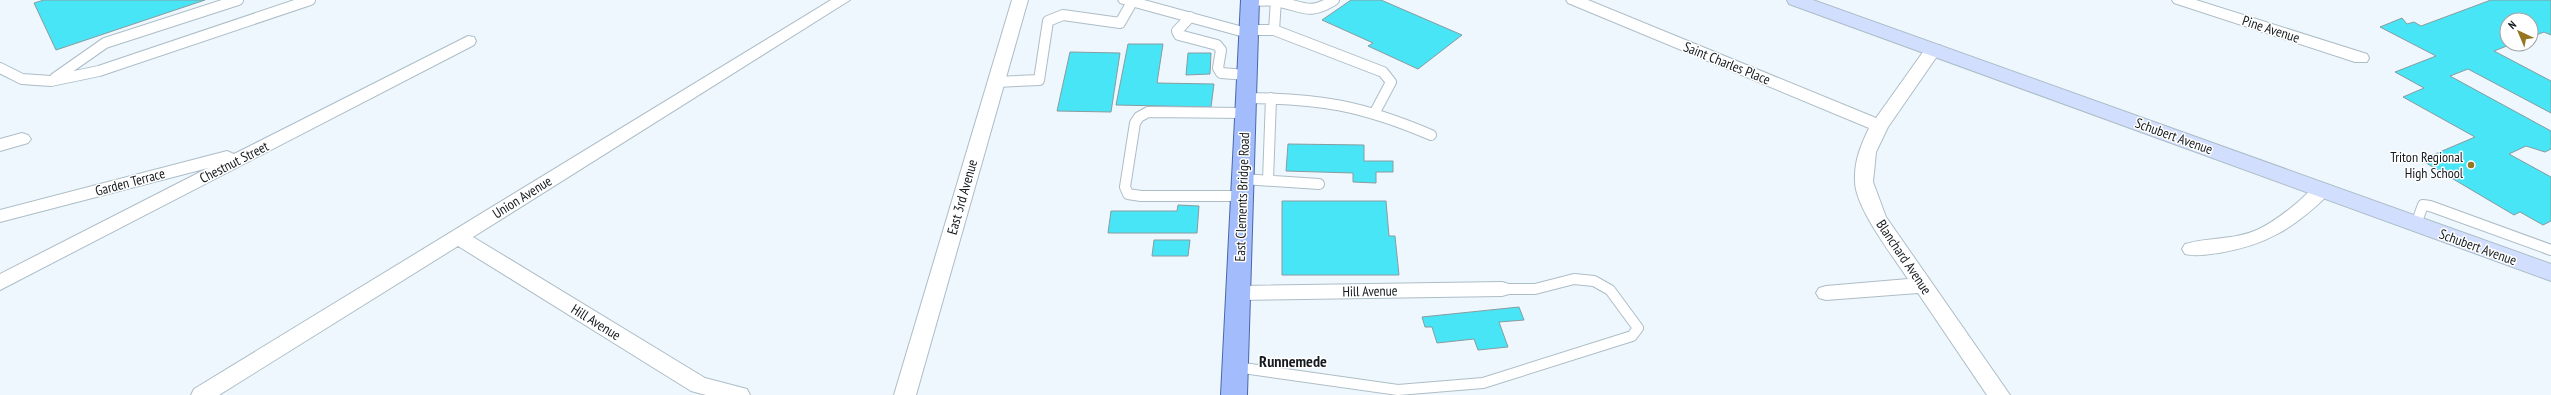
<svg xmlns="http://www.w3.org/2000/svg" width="2551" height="395" font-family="'PT Sans Narrow',sans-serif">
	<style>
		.building { fill: #48e5f7; stroke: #889c9e }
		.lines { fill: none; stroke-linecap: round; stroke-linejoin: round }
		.lane-casing { stroke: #adbdc7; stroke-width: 12 }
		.street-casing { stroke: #adbdc7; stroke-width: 2 }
		.secondary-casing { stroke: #adbdc7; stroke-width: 2 }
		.primary-casing { stroke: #4a67ac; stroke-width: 2 }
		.lane { stroke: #fff; stroke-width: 10 }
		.street { fill: #fff; fill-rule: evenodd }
		.secondary { fill: #d1defd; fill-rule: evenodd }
		.primary { fill: #a3bcfb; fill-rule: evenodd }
		.poi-dot { fill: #96761e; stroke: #fff; stroke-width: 1.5 }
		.labels { text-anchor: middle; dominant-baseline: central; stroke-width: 3; stroke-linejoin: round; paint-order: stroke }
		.street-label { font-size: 14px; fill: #151b1f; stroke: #fff }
		.poi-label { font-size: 14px; fill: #151b1f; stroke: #fff; text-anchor: end }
		.quarter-label { font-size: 16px; font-weight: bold; fill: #151b1f; stroke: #fff }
	</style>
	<rect width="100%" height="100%" fill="#edf7fd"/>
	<path class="building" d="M44 0H205L56 50 34 3Z
		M1351 0H1381L1462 35 1418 69 1368 46 1373 43 1322 20Z
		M2491 0H2551V35L2544 32 2531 37V20H2507V44H2512L2494 51 2551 81V113L2468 69 2450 76 2551 131V149L2545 152 2526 146 2509 154 2551 177V221L2543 225 2520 212 2514 215 2421 160 2475 137 2403 97 2424 88 2395 72 2436 56 2380 27 2402 18 2407 24 2414 22 2421 26Z
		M1128 44H1163L1157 83 1214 84 1211 107 1116 105Z
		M1070 52 1120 53 1111 112 1057 111Z
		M1188 53H1211L1210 74 1186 75Z
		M1288 144 1364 145V161H1393V172H1376V183L1353 182V173L1286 171Z
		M1282 201H1386L1389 236H1395L1399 275H1282Z
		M1178 205 1199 206 1197 233H1108L1111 211H1177Z
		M1154 240H1190L1188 256H1152Z
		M1519 307 1524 320 1499 322 1508 347 1478 350 1474 339 1437 343 1432 327H1425L1422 317Z"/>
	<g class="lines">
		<defs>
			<path id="lane" d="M1250 1C1258 1 1267 0 1275 1 1302 5 1307 17 1334 0
				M1190 17 1177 31 1179 35 1217 45 1221 50 1218 68 1221 73 1247 75
				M1248 30H1274L1383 72 1391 82 1374 114
				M1274 30 1276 0
				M0 68 22 79 51 81 99 71 310 0
				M55 78 105 43 238 0
				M995 82 1039 80 1048 21 1063 15 1120 23 1132 2
				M1246 98C1319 98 1363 106 1431 135
				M1243 179 1319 184
				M1268 180 1271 98
				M1242 196H1141L1128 194 1125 187 1135 123 1139 117 1148 112 1245 113
				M2416 224 2423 205 2430 206 2551 250
				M1236 367 1398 390 1483 383 1632 336 1638 328 1610 290 1594 281 1574 279 1535 289H1502"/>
			<path id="street" d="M831 0H850L473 237 705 378 747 389 750 395H706L691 391 458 246 219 395H191L194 389Z
				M1012 0H1028L916 395H894Z
				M1118 0H1144L1254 30 1256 33 1248 38 1120 3Z
				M1566 0H1588L1876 118 1928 45H1940L1942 49 1888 127 1876 152 1873 182 1886 217 2010 395H1987L1918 293 1826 300 1819 298 1816 293 1819 288 1826 286 1908 279C1893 256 1855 208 1855 181 1854 161 1861 145 1869 128L1568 3Z
				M2172 0H2196L2367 54 2369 58 2367 62H2355L2174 3Z
				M468 36 474 37 476 41 474 45 0 290V274L208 168 0 222V210L227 151 234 154Z
				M22 133 28 135 31 139 28 143 0 151V139Z
				M2322 184 2329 186 2331 190 2329 194C2294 228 2267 245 2219 253 2208 254 2196 257 2185 254L2182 249 2185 244C2209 237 2234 240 2257 230 2272 223 2285 213 2298 202 2306 195 2312 187 2322 184Z
				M1502 282 1509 284 1512 289 1509 294 1502 296 1238 300 1231 298 1228 293 1231 288 1238 286Z"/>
			<path id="secondary" d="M1787 0H1813L2551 264V281L1789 4Z"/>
			<path id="primary" d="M1241 0H1259L1247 395H1221Z"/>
		</defs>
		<use href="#lane" class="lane-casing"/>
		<use href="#street" class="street-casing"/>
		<use href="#secondary" class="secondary-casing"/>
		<use href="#primary" class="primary-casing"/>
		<use href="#lane" class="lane"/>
		<use href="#street" class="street"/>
		<use href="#secondary" class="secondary"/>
		<use href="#primary" class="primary"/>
	</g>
	<circle class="poi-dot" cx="2471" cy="165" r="4"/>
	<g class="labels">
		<g class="street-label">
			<text transform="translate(2271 29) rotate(18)">Pine Avenue</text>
			<text transform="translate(1727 63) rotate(22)">Saint Charles Place</text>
			<text transform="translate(2174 136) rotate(20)">Schubert Avenue</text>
			<text transform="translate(234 162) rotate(-27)">Chestnut Street</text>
			<text transform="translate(130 182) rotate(-15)">Garden Terrace</text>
			<text transform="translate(522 197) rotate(-32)">Union Avenue</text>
			<text transform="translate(962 197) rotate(-74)">East 3rd Avenue</text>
			<text transform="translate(1242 197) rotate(-88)">East Clements Bridge Road</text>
			<text transform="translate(2478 247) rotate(20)">Schubert Avenue</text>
			<text transform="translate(1904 257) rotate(56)">Blanchard Avenue</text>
			<text transform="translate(1370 291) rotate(-1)">Hill Avenue</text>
			<text transform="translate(596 322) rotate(32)">Hill Avenue</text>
		</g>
		<g class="poi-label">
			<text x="2463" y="157">Triton Regional<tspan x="2463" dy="16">High School</tspan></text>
		</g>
		<g class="quarter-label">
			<text x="1293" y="361">Runnemede</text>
		</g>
	</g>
	<g transform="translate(2519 32) rotate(316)"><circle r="19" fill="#ffffff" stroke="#a1a4a5"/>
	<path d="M0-3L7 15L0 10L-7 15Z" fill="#96761e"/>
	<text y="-6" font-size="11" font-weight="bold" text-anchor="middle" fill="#151b1f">N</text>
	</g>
</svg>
